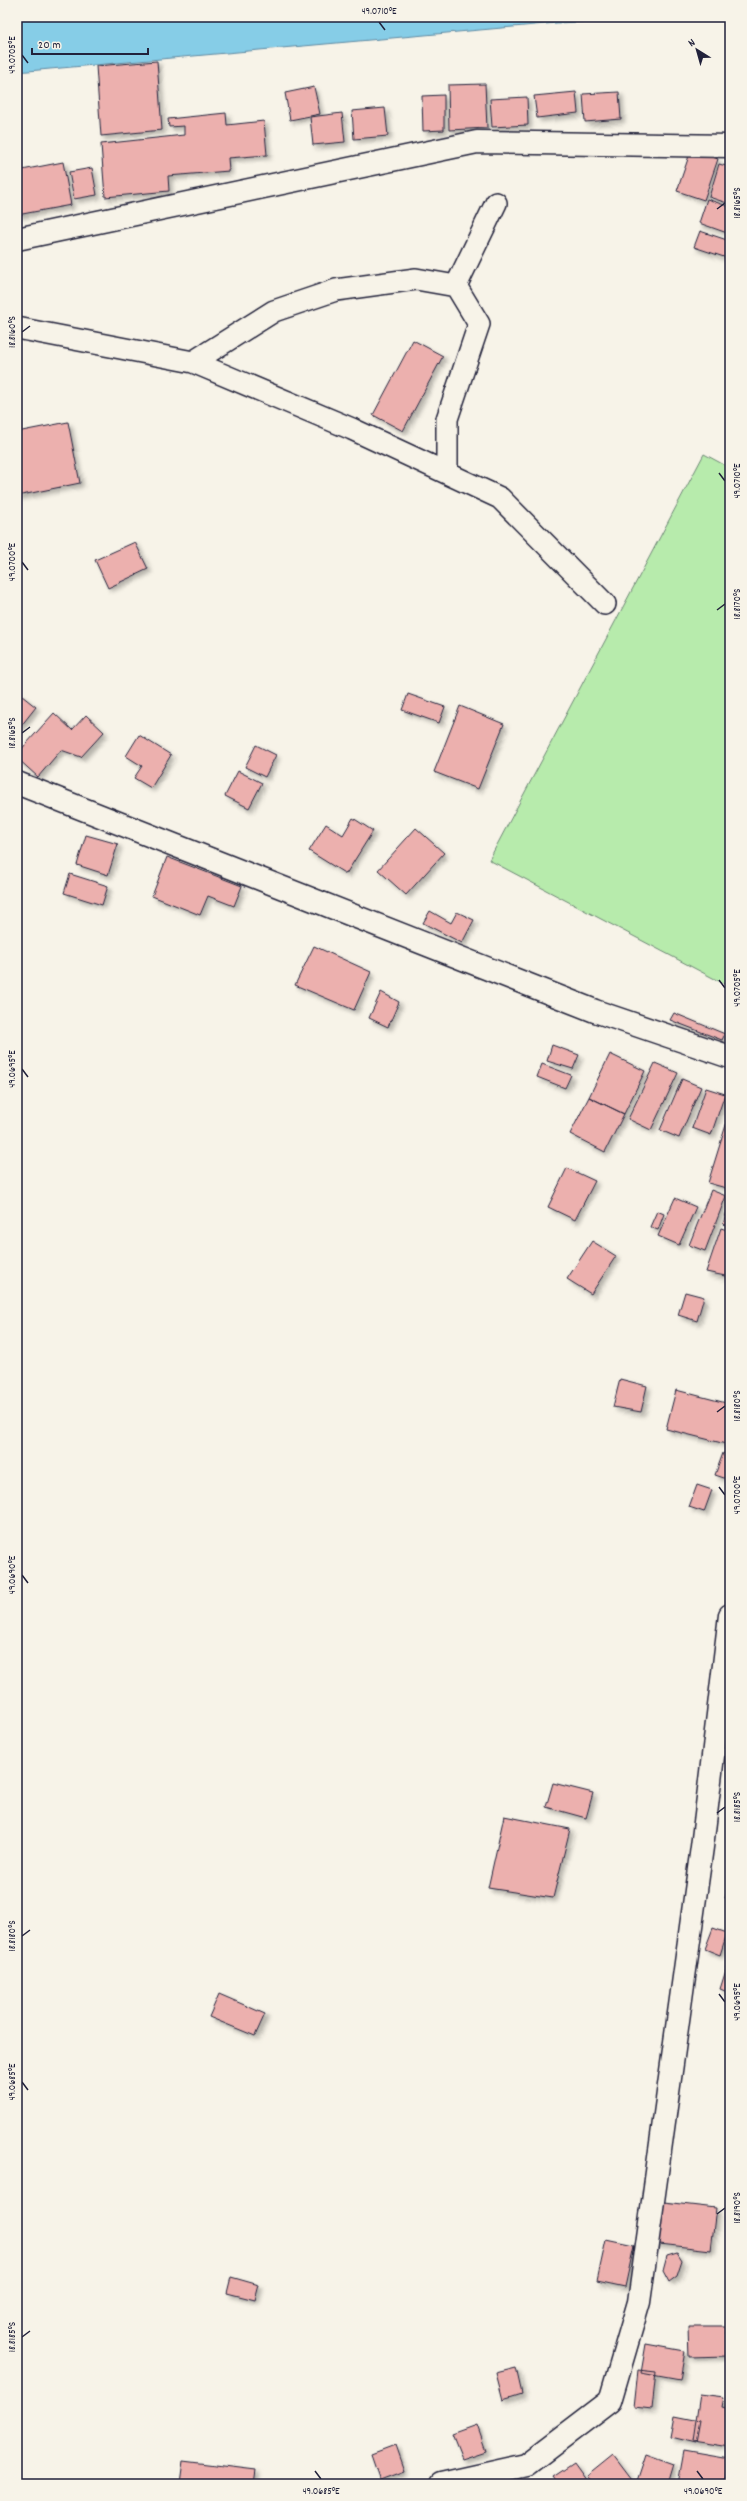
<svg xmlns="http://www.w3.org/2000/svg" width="747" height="2501" font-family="Dekko,sans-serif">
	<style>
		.green { fill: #b7ebac; stroke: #6c8674 }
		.water { fill: #86cde7; stroke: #5e89a2 }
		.building { fill: #ecb0ae; stroke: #22223b; filter: url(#shadow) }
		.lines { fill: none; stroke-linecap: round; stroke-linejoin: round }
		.lane-casing { stroke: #22223b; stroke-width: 24 }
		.street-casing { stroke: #22223b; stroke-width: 25 }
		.lane { stroke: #f7f3e8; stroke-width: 21 }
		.street { stroke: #f7f3e8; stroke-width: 22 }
		.ticks { fill: none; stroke: #22223b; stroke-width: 1.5 }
		.neatline { fill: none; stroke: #22223b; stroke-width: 1.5 }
		.ticks-label { font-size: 10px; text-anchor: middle; fill: #22223b }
	</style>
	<defs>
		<filter id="shadow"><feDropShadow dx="3.5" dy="3.5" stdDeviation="2" flood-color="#0004"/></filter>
	</defs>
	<rect width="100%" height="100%" fill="#f7f3e8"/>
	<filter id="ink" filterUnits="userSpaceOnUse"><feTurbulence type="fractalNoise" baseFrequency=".025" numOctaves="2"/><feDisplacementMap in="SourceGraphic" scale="8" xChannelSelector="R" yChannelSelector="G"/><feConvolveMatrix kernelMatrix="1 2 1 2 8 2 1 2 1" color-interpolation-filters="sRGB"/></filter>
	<g filter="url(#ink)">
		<path class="green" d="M704 454 730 468V987L489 860Z"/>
		<path class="water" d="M17 17H695L557 23 17 72Z"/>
		<path class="building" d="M157 61 162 130 101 136 96 66Z
			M485 84 487 128 449 130 448 85Z
			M314 87 320 114 290 120 285 93Z
			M576 92 578 113 537 118 534 96Z
			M619 92 621 119 585 122 583 94Z
			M444 95V130L423 131 422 96Z
			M527 97 528 125 492 127 490 99Z
			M385 108 388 136 354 139 352 111Z
			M226 113 227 125 264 121 267 155 228 158 229 171 168 176 169 191 105 197 101 144 184 135V126L169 127 168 119Z
			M342 113 345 142 313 145 310 117Z
			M691 150 718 159 704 200 677 191Z
			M63 162 71 205 17 215V171Z
			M719 164 730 167V204L709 197Z
			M92 168 97 195 74 199 69 172Z
			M707 199 730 207V234L699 223Z
			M700 231 730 241V259L694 247Z
			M413 340 443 356 403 431 373 415Z
			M68 422 80 483 17 496V432Z
			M135 542 148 569 108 588 95 560Z
			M17 692 36 707 17 731Z
			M408 694 445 707 439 723 402 710Z
			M460 706 504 724 478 789 434 772Z
			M54 713 72 730 86 715 104 732 81 757 61 750 38 777 17 758V754Z
			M139 735 171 755 151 788 134 778 142 766 126 756Z
			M256 745 276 755 265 777 245 767Z
			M238 771 262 783 249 808 225 796Z
			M353 818 373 831 346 874 309 851 326 824 343 835Z
			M416 828 444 853 406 895 378 870Z
			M86 835 118 844 108 875 77 865Z
			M167 857 242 886 234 906 208 896 200 915 152 896Z
			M70 874 108 886 102 905 64 893Z
			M430 911 451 923 457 912 474 920 462 943 423 923Z
			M314 946 371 972 354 1010 295 985Z
			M381 992 399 1002 388 1027 369 1018Z
			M674 1013 725 1034 722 1040 670 1020Z
			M552 1045 579 1055 573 1069 547 1061Z
			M610 1054 645 1071 624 1114 589 1097Z
			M655 1063 678 1073 651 1130 628 1119Z
			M542 1064 571 1075 565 1088 537 1077Z
			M682 1079 701 1087 679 1138 660 1130Z
			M706 1088 725 1094 711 1135 692 1128Z
			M589 1097 624 1114 605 1152 570 1134Z
			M730 1112V1175L726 1188 708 1183Z
			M567 1168 595 1181 575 1220 548 1207Z
			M711 1190 726 1196 705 1251 689 1245Z
			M675 1198 696 1207 679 1245 658 1236Z
			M730 1201V1226L723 1224Z
			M657 1211 664 1214 658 1230 650 1227Z
			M721 1228 730 1231V1277L706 1272Z
			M592 1241 616 1256 591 1294 567 1279Z
			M685 1292 704 1297 697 1321 678 1315Z
			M620 1379 647 1386 641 1412 613 1407Z
			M676 1390 730 1404V1445L666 1429Z
			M723 1453 730 1456V1480L715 1475Z
			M697 1485 712 1490 704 1512 689 1507Z
			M553 1783 593 1793 586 1818 546 1807Z
			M504 1816 570 1829 553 1898 488 1888Z
			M730 1883V1900L725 1898Z
			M713 1928 727 1933 720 1955 705 1949Z
			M727 1967 730 1968V1993L720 1989Z
			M219 1994 265 2014 255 2036 209 2017Z
			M655 2201 716 2208 711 2250 650 2243Z
			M606 2240 634 2246 625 2287 597 2281Z
			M677 2253 682 2261 677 2276 669 2282 663 2271 667 2256Z
			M231 2277 259 2285 255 2300 227 2293Z
			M688 2327H728V2356L689 2357Z
			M646 2344 685 2351 680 2380 641 2373Z
			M516 2368 522 2394 503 2400 496 2373Z
			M638 2370 656 2372 652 2409 634 2407Z
			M700 2394 724 2397 722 2407 730 2409V2447L693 2441Z
			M675 2416 700 2421 696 2443 671 2437Z
			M477 2425 486 2451 462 2459 452 2434Z
			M395 2445 404 2471 380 2480 371 2454Z
			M684 2451 730 2459 725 2484H678Z
			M646 2454 674 2464 668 2484H636Z
			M613 2455 635 2484H594L587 2476Z
			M183 2461 256 2470 254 2484 180 2483Z
			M574 2463 589 2484H558L553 2477Z"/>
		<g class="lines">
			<defs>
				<path id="lane" d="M456 286 496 203
					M17 328 193 362 352 429 500 498 605 604
					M193 362 274 311 336 290 416 279 456 286 479 324 447 419V473"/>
				<path id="street" d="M17 239 477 142 730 146
					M17 783 595 1011 730 1057
					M441 2484 526 2465 610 2401 639 2302 702 1847 730 1615"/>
			</defs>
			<use href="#lane" class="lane-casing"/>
			<use href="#street" class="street-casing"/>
			<use href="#lane" class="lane"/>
			<use href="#street" class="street"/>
		</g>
	</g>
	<path class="ticks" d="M379 22 385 30M22 55 28 63M717 209 725 203M22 332 30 326M719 473 725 481M22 562 28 570M717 610 725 604M22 733 30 727M719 980 725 988M22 1069 28 1077M717 1412 725 1406M719 1487 725 1495M22 1575 28 1583M717 1813 725 1807M22 1936 30 1930M719 1994 725 2002M22 2082 28 2090M717 2214 725 2208M22 2337 30 2331M315 2471 321 2479M697 2471 703 2479"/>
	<rect width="747" height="2501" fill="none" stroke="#f7f3e8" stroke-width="44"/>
	<g transform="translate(697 50) rotate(323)" stroke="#f7f3e8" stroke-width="3" paint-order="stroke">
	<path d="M0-3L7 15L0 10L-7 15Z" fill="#22223b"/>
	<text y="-6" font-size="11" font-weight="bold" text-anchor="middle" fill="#22223b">N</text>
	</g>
	<path d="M32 48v6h116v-6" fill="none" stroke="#22223b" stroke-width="2"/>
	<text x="38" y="48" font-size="12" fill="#22223b" stroke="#f7f3e8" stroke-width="3" paint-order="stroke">20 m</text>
	<rect x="22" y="22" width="703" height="2457" class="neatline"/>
	<g class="ticks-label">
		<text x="379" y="14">49.0710°E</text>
		<text transform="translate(11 55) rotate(-90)" y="4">49.0705°E</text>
		<text transform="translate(736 203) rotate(-90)" y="4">18.8165°S</text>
		<text transform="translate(11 332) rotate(-90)" y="4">18.8160°S</text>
		<text transform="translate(736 481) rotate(-90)" y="4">49.0710°E</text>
		<text transform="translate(11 562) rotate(-90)" y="4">49.0700°E</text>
		<text transform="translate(736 604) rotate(-90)" y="4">18.8170°S</text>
		<text transform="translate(11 733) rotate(-90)" y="4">18.8165°S</text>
		<text transform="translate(736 988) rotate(-90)" y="4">49.0705°E</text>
		<text transform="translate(11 1069) rotate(-90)" y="4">49.0695°E</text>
		<text transform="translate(736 1406) rotate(-90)" y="4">18.8180°S</text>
		<text transform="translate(736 1495) rotate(-90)" y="4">49.0700°E</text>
		<text transform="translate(11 1575) rotate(-90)" y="4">49.0690°E</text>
		<text transform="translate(736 1807) rotate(-90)" y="4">18.8185°S</text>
		<text transform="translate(11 1936) rotate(-90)" y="4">18.8180°S</text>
		<text transform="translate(736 2002) rotate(-90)" y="4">49.0695°E</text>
		<text transform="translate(11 2082) rotate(-90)" y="4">49.0685°E</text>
		<text transform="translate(736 2208) rotate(-90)" y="4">18.8190°S</text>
		<text transform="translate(11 2337) rotate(-90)" y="4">18.8185°S</text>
		<text x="321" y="2494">49.0685°E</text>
		<text x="703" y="2494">49.0690°E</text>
	</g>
</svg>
